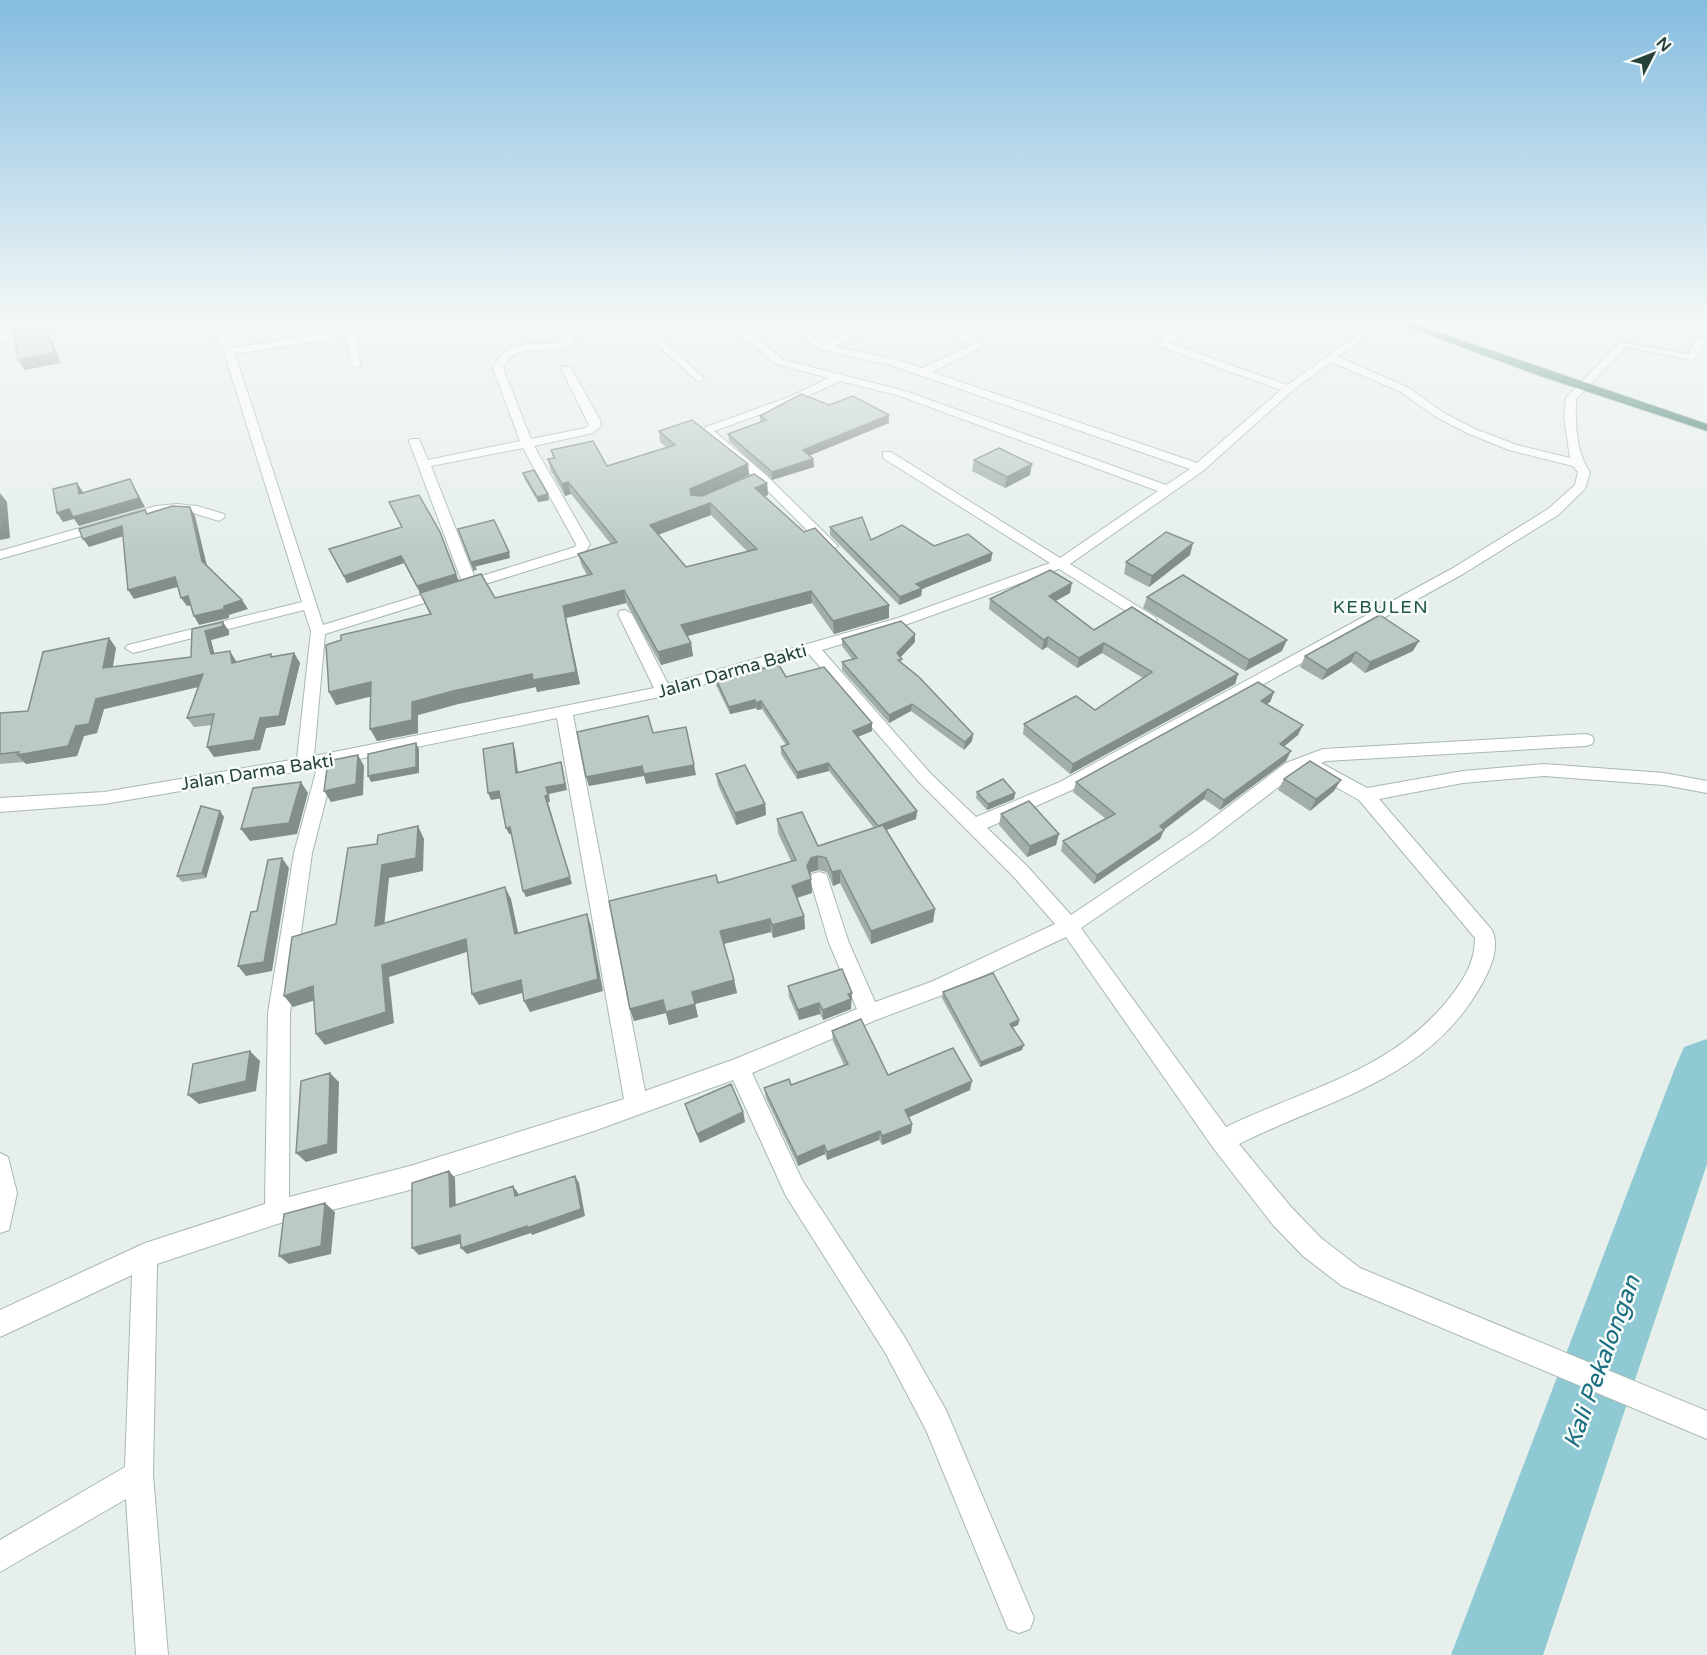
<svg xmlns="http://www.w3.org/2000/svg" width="1707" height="1655" font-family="'Varela Round',sans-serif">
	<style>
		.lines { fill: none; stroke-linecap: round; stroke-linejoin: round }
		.river { fill: #8ec9d4; fill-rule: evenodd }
		.minor-casing { stroke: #a8b8b2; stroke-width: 2 }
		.highway-casing { stroke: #c2cac8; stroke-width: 2 }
		.minor { fill: #fff; fill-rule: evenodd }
		.highway { fill: #2f6f62; fill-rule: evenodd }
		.wall { fill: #a1aea9; fill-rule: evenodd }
		.shaded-wall { fill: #838d89 }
		.building { fill: #bbcac4; stroke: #838d89; stroke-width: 1.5; fill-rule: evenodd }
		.labels { text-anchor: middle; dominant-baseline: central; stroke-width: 5; stroke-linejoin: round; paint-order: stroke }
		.far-quarter-label { font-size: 18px; letter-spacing: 1.5px; fill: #1f5548; stroke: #f7fbf9 }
		.street-label { font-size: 18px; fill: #24423a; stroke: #f7fbf9 }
		.near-water-label { font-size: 24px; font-style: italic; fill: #1c6f80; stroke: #f7fbf9 }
	</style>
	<rect width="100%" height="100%" fill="#e6efeb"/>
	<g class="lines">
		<path class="river" d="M1707 1039V1164L1543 1655H1451L1675 1068 1684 1047Z"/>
		<defs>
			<path id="minor" d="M57 324H77L0 343V337Z
				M209 324H219L232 348 387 324H413L355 335 361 365 356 368 351 365 346 337 235 354 323 625 462 582 409 441 411 439H419L428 460 520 441 493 368C508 335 535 348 564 341L542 324H554L576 342C554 360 517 337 503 368L531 439 585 428 589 425 561 368 562 366 571 368 600 420 601 426 593 433 534 446 590 544 585 553 325 634 314 756 654 688 618 614 620 611 625 610 632 614 668 684 898 618 1050 563 883 458V452H891L1060 558 1158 491 897 395 840 381 797 401 714 431 765 474 838 546 831 550 826 549 757 480 702 432 706 427 789 397 829 378 776 364 727 324H739L784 360 905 391 1166 485 1190 469 894 366 819 349 784 324H796L824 343 871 324H886L834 346 897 360 922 368 972 345 932 324C950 324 972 332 984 346L932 372 1197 463 1281 390 1160 346 1161 338 1188 324 1199 325 1169 343 1287 385 1373 324H1385L1338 357 1409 388 1444 413 1475 429 1517 445 1570 458 1564 417 1566 398 1620 342 1688 354 1697 339H1705L1706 341 1695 359 1691 360 1626 347 1576 399C1575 422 1576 453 1590 472L1585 489 1558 515 1463 574 1072 790 987 828 1027 866 1071 915 1196 831 1286 763 1323 749 1586 734 1592 736 1594 740 1592 744 1586 746 1326 761 1321 763 1367 788 1463 771 1544 764 1664 773 1707 781V793L1664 785 1544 776 1463 783 1379 799 1492 930C1500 947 1491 967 1483 982 1430 1080 1331 1098 1239 1144L1291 1207 1321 1238 1360 1268 1707 1411V1439L1342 1286 1303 1256 1273 1225 1214 1149 1066 937 945 994 876 1020 752 1073 802 1180 904 1336 946 1410 1034 1618 1030 1629 1019 1633 1008 1629 926 1430 886 1354 786 1196 733 1080 594 1131 410 1190 277 1224 157 1264 153 1475 168 1655H136L126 1499 0 1572V1540L125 1467 132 1275 0 1337V1310L145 1243 265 1204 268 1013 294 853 317 768 104 804 0 812V798L104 792 297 759 311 631 304 610 133 653 125 648 128 645 302 602 224 352ZM1331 362 1401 392 1436 417 1467 433 1509 450 1573 466 1578 472 1575 485 1548 509 1453 568 1060 782 976 817 931 774 822 650 908 624 1059 569 1145 623H1155L1157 620 1155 617 1070 564 1203 471 1292 391ZM523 448 576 544 575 547 475 578 431 466ZM809 654 919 782 1013 876 1055 924 931 982 875 1002 849 943 828 879 826 874 819 872 812 874 810 879 829 943 857 1009 735 1059 645 1091 573 715 664 696ZM557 718 624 1099 410 1166 289 1197 290 1013 312 853 335 764ZM1305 770 1359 800 1475 938C1475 961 1465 978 1451 996 1393 1071 1307 1088 1226 1127L1081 928 1208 841 1298 772Z
				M695 324H715L660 338 703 377 704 379 699 382 648 337Z
				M177 504 197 506 224 514 225 517 219 521 190 512 162 513 0 559V551L156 506Z
				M0 1153 8 1157 17 1193 9 1230 0 1233Z"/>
			<path id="highway" d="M1399 324H1414L1707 424V431L1540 376Z"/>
		</defs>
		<use href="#minor" class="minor-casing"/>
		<use href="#highway" class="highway-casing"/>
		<use href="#minor" class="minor"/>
		<use href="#highway" class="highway"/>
	</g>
	<path class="wall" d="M829 405 889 423 809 456 813 459 814 467 772 480 729 441 728 434 760 422V416Z
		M659 431 748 464 749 475 711 493 767 483 768 495 764 496 804 532 889 605V618L834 634 812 603 688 636 691 643 693 656 661 665 626 603 566 618 580 684 537 692 536 687 458 704 418 715V733L377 741 371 696 336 705 329 692 430 615 420 593 495 598 587 575 582 566 578 554 611 544 571 494 565 496 551 471 548 459 553 458 551 450 607 466 666 447 660 442ZM711 515 748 552 686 567 658 535Z
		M974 460 1030 475 1005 488 972 471Z
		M523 473 549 500 538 502 524 478Z
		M419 495 420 593 404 563 347 583 329 549 401 527 389 502Z
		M830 527 871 540 992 553 991 561 922 589 921 596 899 605 830 535Z
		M1190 555 1149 587 1124 574 1126 562Z
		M1070 593 1055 601 1094 630 1238 674 1235 684 1070 774 1023 734 1024 724 1095 710 1143 678 1102 653 1077 668 1047 647 1042 650 989 609 990 599Z
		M1147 597 1282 651 1245 671 1143 608Z
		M1380 615 1413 651 1365 673 1351 662 1322 680 1300 667 1305 656Z
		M192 629 229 631V635L211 640 214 653 236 661V662L294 653 300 663 285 725 266 728 260 750 214 757 212 725 194 727 187 718 199 687 104 709 97 733 84 736 77 756 26 764 24 762 0 764V713L28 711 109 638 116 648 112 667 191 657Z
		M915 634V642L900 657 902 663 973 734 972 741 964 750 911 711 889 723 842 670V662L852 659 842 646V639Z
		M763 669 786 677 872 723V731L857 737 917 811 916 819 886 830 935 909 933 922 871 944 840 883 833 886 827 872 818 870 811 872 810 875 812 893 797 898 804 916 805 929 773 938 771 932 724 944 734 980 737 993 695 1004 698 1017 669 1025 666 1013 634 1021 630 1009 718 883 791 861 778 833 777 819 818 846 874 828 829 771 797 779 781 754V747L786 745 762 709 757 710 756 708 730 714 716 685 715 677Z
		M1274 692 1270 702 1267 704 1298 735 1284 746 1286 761 1220 810 1204 799 1164 830 1160 839 1094 884 1061 851 1063 841 1106 819 1073 792 1076 782Z
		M716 774 765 804 766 815 736 825 718 785Z
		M1284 779 1334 791 1310 811 1278 790Z
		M977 792 1015 793 1014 799 987 810 976 798Z
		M1001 814 1056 845 1027 857 999 825Z
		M224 817 206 878 182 882 177 876Z
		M788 986 852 1003H851V1009L823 1020 820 1014 799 1020 789 997Z
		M943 992 1019 1020 1018 1025 1012 1027 1022 1050 980 1067 942 998Z
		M832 1031 888 1075 970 1090 909 1117 912 1124 911 1133 882 1145 879 1140 827 1160 825 1154 798 1166 766 1098 764 1088 791 1085 844 1065 833 1041Z
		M685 1104 743 1112 745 1122 700 1143Z"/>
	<path class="shaded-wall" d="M21 324H45L44 325 49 333 61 363 25 370 18 360V331L15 326Z
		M889 415V423L803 458V450Z
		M813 459 814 467 772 480V472Z
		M748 464 749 475 692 501 690 489Z
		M1032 464 1030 475 1005 488 1007 477Z
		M130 479 145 507 79 526 74 519 63 522 57 513Z
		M568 482 571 494 565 496 562 484Z
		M77 483 83 492 85 503 79 494Z
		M767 483 768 495 756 500 755 488Z
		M0 493 7 502 10 538 0 540Z
		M548 494 549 500 538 502 537 497Z
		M710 503 711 515 652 537 650 525Z
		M190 507 195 516 208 570 202 561Z
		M122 526 127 535 89 547 83 539Z
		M1193 543 1190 555 1149 587 1152 576Z
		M509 552 510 558 474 567 472 562Z
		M992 553 991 561 922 589 921 596 899 605 900 597 916 584Z
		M401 556 404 563 347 583 344 576Z
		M456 574 459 581 420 593 417 586Z
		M175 577 181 586 134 599 128 590Z
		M1072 583 1070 593 1047 606 1049 596Z
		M624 590 626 603 566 618 580 684 537 692 536 687 458 704 418 715V733L377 741 370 729 563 606Z
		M811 591 812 603 683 637 681 625Z
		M188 596 193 605 187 606 181 598Z
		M242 600 248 609 229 615V618L199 625 194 616Z
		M889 605V618L834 634 833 621Z
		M223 622 229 631V635L211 640 217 664 211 654 205 631Z
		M915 634V642L897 661V653Z
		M1048 637 1047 647 1042 650 1044 640Z
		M109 638 116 648 111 678 103 668Z
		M1287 640 1282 651 1245 671 1249 660Z
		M1419 641 1413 651 1365 673 1370 662Z
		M691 643 693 656 661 665 658 652Z
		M1104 643 1102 653 1077 668 1079 658Z
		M230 651 236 661 238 673 232 663Z
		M1356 652 1351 662 1322 680 1327 670Z
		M294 653 300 663 285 725 266 728 260 750 214 757 207 747 260 718Z
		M203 674 210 684 104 709 97 733 84 736 77 756 26 764 17 755 96 699Z
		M1238 674 1235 684 1070 774 1073 764Z
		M371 682 377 695 336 705 329 692Z
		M1274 692 1270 702 1257 711 1261 701Z
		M755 700 756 708 730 714 729 707Z
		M761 701 762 709 757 710 756 703Z
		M912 704 911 711 889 723V715Z
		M872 723V731L853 739V731Z
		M1303 725 1298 735 1275 754 1280 744Z
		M973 734 972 741 964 750 965 742Z
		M416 743 419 749V773L371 782 368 776Z
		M513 743 515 750 519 779 516 773Z
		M1291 751 1286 761 1220 810 1224 800Z
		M358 755 364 766 363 795 331 802 324 791Z
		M561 762 567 790 549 794 550 802H548L572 884 526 897 523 891 545 796 546 787Z
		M828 763 829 771 797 779V772Z
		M694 765 696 775 646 784 644 776 589 786 586 777 642 766Z
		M1341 780 1334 791 1310 811 1316 799Z
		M301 782 308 793 297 834 250 841 241 829Z
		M1208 789 1204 799 1163 830H1164L1160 839 1094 884 1097 875Z
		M499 791 502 798 491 800 488 793Z
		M1015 793 1014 799 987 810 988 804Z
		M765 804 766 815 736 825 735 813Z
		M220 811 224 817 206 878 202 873Z
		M917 811 916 819 878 833V826Z
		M418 826 424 839 423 871 389 878 383 938 375 926 382 865Z
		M510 827 513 833 509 834 506 828Z
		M1059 834 1056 845 1027 857 1030 846Z
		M818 856V870L811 872 808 880 807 866 811 858Z
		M282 858 289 868 272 971 246 976 238 966Z
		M840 870V883L833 886 832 872Z
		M811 879 812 893 793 899 792 886Z
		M505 887 511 899 521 946 515 934Z
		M935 909 933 922 871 944V931Z
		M587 914 591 926 603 991 530 1012 524 1001Z
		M804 916 805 929 773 938 772 925Z
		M770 919 771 932 723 944 720 931Z
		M466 939 473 950 389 977 394 1023 325 1045 316 1034 382 965Z
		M521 980 526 992 479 1005 472 994Z
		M734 980 737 993 695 1004 698 1017 669 1025 666 1013 634 1021 630 1009Z
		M313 986 322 998 293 1007 284 996Z
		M852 993 851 1009 823 1020V1010L848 994Z
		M819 1003 820 1014 799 1020 798 1010Z
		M1019 1020 1018 1025 1009 1029 1010 1024Z
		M1024 1045 1022 1050 980 1067 981 1062Z
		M250 1051 260 1061 256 1091 199 1104 188 1095Z
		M330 1073 339 1082 337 1153 306 1162 296 1153Z
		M972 1081 970 1090 905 1119V1110Z
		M743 1112 745 1122 700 1143 697 1134Z
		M912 1124 911 1133 882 1145V1136Z
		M880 1131 879 1140 827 1160V1152Z
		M824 1145 825 1154 798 1166 797 1157Z
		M449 1171 455 1178 456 1214 450 1207Z
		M575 1176 579 1183 585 1216 532 1235 531 1233 467 1254 461 1248Z
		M513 1186 518 1193 520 1203 515 1196Z
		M325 1203 335 1212 331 1254 289 1264 279 1256Z
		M460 1235 466 1242 419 1255 412 1248Z"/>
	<path class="building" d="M39 324H44L55 353 18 360 14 331Z
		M801 394 829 405 853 396 889 415 803 450 813 459 772 472 728 434 766 420 760 416Z
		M692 420 748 464 690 489 691 495 702 496 754 474 767 483 755 488 804 532 815 528 889 605 833 621 811 591 681 625 691 643 658 652 624 590 563 606 576 672 533 680 532 674 453 691 412 702V720L370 729 371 682 329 692 326 645 341 640V635L431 614 420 593 481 574 495 598 592 574 578 554 617 542 568 482 562 484 548 459 555 458 551 450 593 441 607 466 675 445 659 431ZM710 503 757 549 686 567 650 525Z
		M999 448 1032 464 1007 477 974 460Z
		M534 470 548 494 537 497 523 473Z
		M130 479 139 498 73 517 69 509 57 513 53 489 77 483 79 494Z
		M419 495 440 532 456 574 417 586 401 556 344 576 329 549 402 527 389 502Z
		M0 506 2 527H0Z
		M172 506 190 507 202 561 242 600 224 606V609L194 616 188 596 181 598 175 577 128 590 122 526 83 539 79 529 145 510 147 514Z
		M862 517 871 540 902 525 934 546 968 534 992 553 916 584 922 588 900 597 830 527Z
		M494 520 509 552 472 562 476 569 474 570 458 529Z
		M1166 532 1193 543 1152 576 1126 562Z
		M1050 570 1072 583 1049 596 1094 630 1132 607 1238 674 1073 764 1024 724 1076 696 1095 710 1152 672 1104 643 1079 658 1048 637 1044 640 990 599Z
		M1183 575 1287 640 1249 660 1147 597Z
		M1380 615 1419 641 1370 662 1356 652 1327 670 1305 656Z
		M901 621 915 634 897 653 902 659 898 660 919 677 973 734 965 742 912 704 889 715 842 662 857 658 842 639Z
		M223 622V626L205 631 211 654 230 651 232 663 271 654V657L294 653 279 716 260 718 254 740 207 747 214 714 187 718 203 674 96 699 89 724 76 726 68 746 17 755 19 752 0 754V713L28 711 43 652 109 638 103 668 191 657 192 629Z
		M760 665 763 669 779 665 786 677 824 667 872 723 853 731 917 811 878 826 828 763 797 772 781 747 789 744 761 701 756 703 755 700 729 707 715 677Z
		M1258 682 1274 692 1261 701 1303 725 1280 744 1291 751 1224 800 1208 789 1160 826 1164 830 1097 875 1063 841 1115 814 1076 782Z
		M648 716 653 733 686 727 694 765 644 774 642 766 586 777 577 732Z
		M416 743V767L368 776V754Z
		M513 743 516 773 561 762 565 784 546 787 548 795 545 796 570 877 523 891 510 827 506 828 499 791 488 793 483 749Z
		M358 755 356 784 324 791 328 761Z
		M1310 761 1341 780 1316 799 1284 779Z
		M745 765 765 804 735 813 716 774Z
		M1003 779 1015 793 988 804 977 792Z
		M301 782 289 823 241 829 253 788Z
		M1029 801 1059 834 1030 846 1001 814Z
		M201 806 220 811 202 873 177 876Z
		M802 812 818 846 883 825 935 909 871 931 840 870 832 872 826 858 818 856 811 858 807 866 811 879 792 886 804 916 772 925 770 919 720 931 734 980 692 992 695 1004 666 1012 663 1000 630 1009 609 901 716 875 718 883 796 860 777 819Z
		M418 826 416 858 382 865 375 926 505 887 515 934 587 914 598 979 524 1001 521 980 472 994 466 939 382 965 386 1012 316 1034 313 986 284 996 292 937 336 924 348 848 377 844 378 835Z
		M282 858 264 962 238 966 251 912 257 911 268 860Z
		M842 969 852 993 848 994 851 999 823 1010 819 1003 798 1010 788 986Z
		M993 973 1019 1020 1010 1024 1024 1045 981 1062 943 992Z
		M861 1019 888 1075 953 1048 972 1081 905 1110 912 1124 882 1136 880 1131 827 1152 824 1145 797 1157 764 1088 789 1079 791 1085 848 1064 832 1031Z
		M250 1051 246 1081 188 1095 193 1064Z
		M330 1073 328 1144 296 1153 301 1081Z
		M731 1084 743 1112 697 1134 685 1104Z
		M449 1171 450 1207 513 1186 515 1196 575 1176 581 1209 527 1228V1226L461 1248 460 1235 412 1248V1183Z
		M325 1203 321 1246 279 1256 284 1214Z"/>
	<linearGradient id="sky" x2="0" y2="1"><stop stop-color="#84bce0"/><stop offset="0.58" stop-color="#f4f8f6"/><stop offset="1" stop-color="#f4f8f6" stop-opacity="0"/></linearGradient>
	<rect width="1707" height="556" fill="url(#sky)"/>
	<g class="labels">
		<g class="far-quarter-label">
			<text x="1381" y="607">KEBULEN</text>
		</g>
		<g class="street-label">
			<text transform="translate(732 671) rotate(-16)">Jalan Darma Bakti</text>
			<text transform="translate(257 772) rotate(-9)">Jalan Darma Bakti</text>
		</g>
		<g class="near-water-label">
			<text transform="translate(1602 1362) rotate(-70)">Kali Pekalongan</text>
		</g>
	</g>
	<g transform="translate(1653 54) rotate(48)" stroke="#f7fbf9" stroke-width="4.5" paint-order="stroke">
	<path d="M0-4.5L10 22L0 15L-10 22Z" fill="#24423a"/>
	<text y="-9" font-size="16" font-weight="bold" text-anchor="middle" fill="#24423a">N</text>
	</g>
</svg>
